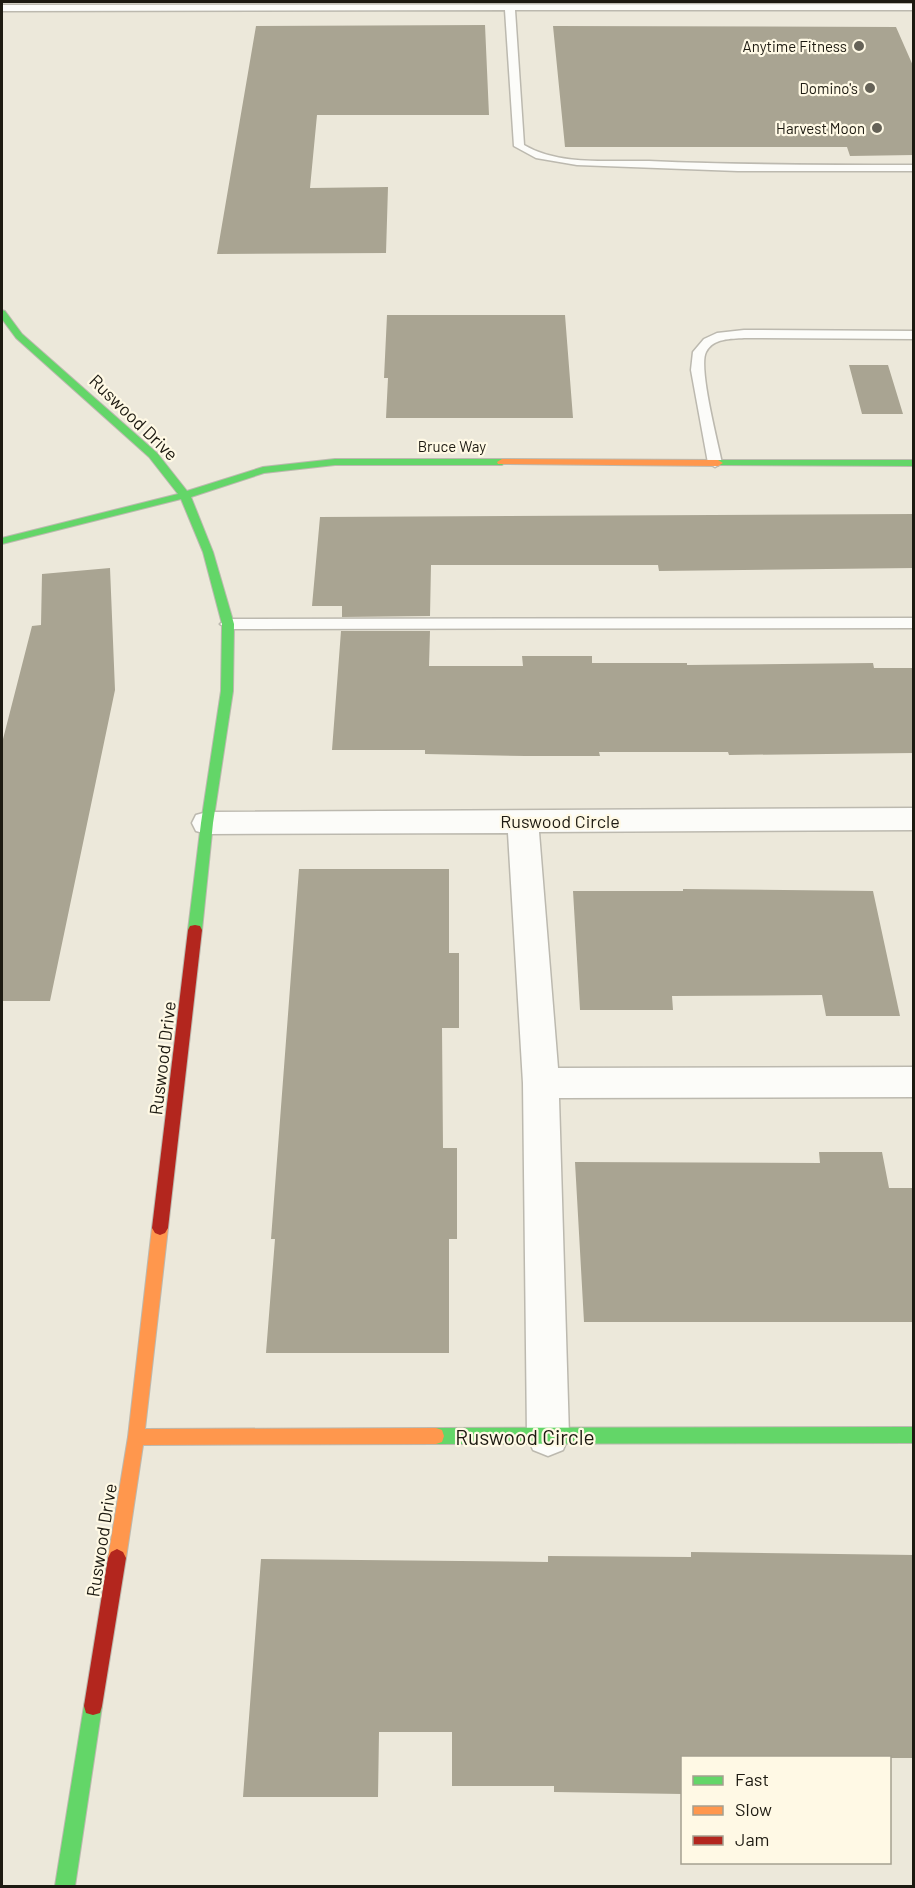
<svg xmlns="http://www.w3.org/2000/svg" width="915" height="1888" font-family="Barlow,sans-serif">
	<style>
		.building { fill: #a9a492 }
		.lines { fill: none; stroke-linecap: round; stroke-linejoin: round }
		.lane-casing { stroke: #bcb9af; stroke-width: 3 }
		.street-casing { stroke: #bcb9af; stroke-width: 3 }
		.fast-casing { stroke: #bcb9af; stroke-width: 2 }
		.slow-casing { stroke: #bcb9af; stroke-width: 2 }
		.jam-casing { stroke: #bcb9af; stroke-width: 2 }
		.lane { fill: #fcfcf9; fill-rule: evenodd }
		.street { fill: #fcfcf9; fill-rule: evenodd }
		.fast { fill: #63d668; fill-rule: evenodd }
		.slow { fill: #ff974d; fill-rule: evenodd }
		.jam { fill: #b3261e; fill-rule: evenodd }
		.poi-dot { fill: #656257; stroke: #fff9e5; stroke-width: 2 }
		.labels { text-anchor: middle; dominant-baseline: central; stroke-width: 4.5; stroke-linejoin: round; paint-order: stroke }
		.far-poi-label { font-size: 15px; fill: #1d1a11; stroke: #fff9e5; text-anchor: end }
		.far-street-label { font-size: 15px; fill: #1d1a11; stroke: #fff9e5 }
		.street-label { font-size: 18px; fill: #1d1a11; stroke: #fff9e5 }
		.near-street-label { font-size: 21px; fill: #1d1a11; stroke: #fff9e5 }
	</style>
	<rect width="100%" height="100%" fill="#ece8da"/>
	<path class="building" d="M485 25 489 115H317L310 188 388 187 386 253 217 254 256 26Z
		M553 26 896 27 914 68V155L850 156 847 147H565Z
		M387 315H565L573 418H386L388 378H384Z
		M849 365H888L903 414H862Z
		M914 514V568L659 571 658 565H431L430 616 342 617V606H312L320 517Z
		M110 568 115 690 50 1001H2V743L32 626 41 625 42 574Z
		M341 631H430L429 666H523L522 656H592V663H687V665L873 663 874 668H914V753L729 755 728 752H599L600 756H526L425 754V750H332Z
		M299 869H449V953H459V1028H442L443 1148H457V1239H449V1353H266L275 1239H271Z
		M683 889 873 891 900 1016H826L822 995 672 996 673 1010H580L573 891H683Z
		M819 1152H882L889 1188H914V1322H584L575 1162 820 1163Z
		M691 1552 914 1555V1758H682V1794L554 1792V1786H452V1732H379L378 1797H243L261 1559 548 1562V1556L691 1557Z"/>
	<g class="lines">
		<defs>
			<path id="lane" d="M914 4V10H515L524 145C559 166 610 160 649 161 737 165 825 165 914 165V171H738L577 165 536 158 514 146 505 10 2 11V5Z
				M744 330 914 331V339L744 338C731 339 713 338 706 352 698 367 718 443 722 463L715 467 708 463 691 370 693 352 704 339 717 333Z
				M914 618V628L228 629 220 624 228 619Z"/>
			<path id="street" d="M914 808V830L539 832 558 1068 914 1067V1097L559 1098 569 1436 563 1450 548 1456 533 1450 527 1436 523 1083 508 833 207 834 196 831 192 823 196 815 207 812Z"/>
			<path id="fast" d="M2 310 5 311 22 334 157 453 187 491 263 467 335 459H502L507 462 502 465H335L264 473 191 497 213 552 234 624 233 691 213 823 202 930 200 934H190L188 930 201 823 221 691 222 624 203 552 181 499 2 544V538L178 494 149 457 16 338 2 319Z
				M718 460H914V466L714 465 713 463Z
				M914 1427V1443L436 1444 430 1442 428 1436 430 1430 436 1428Z
				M93 1697 100 1699 102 1706 75 1886H55L84 1706 86 1699Z"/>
			<path id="slow" d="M502 459 718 460 723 463 718 466 498 464 497 462Z
				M160 1221 165 1223 168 1228 145 1429 436 1428 442 1430 444 1436 442 1442 436 1444 143 1445 126 1558 123 1564 117 1567 111 1564 108 1558 128 1437 152 1228 155 1223Z"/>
			<path id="jam" d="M195 925 200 926 202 930 168 1228 165 1233 160 1235 155 1233 152 1228 188 930 190 926Z
				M117 1549 123 1552 126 1558 102 1706 100 1713 93 1715 86 1713 84 1706 108 1558 111 1552Z"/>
		</defs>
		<use href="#lane" class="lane-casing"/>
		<use href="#street" class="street-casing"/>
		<use href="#fast" class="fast-casing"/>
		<use href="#slow" class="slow-casing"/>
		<use href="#jam" class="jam-casing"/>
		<use href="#lane" class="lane"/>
		<use href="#street" class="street"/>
		<use href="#fast" class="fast"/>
		<use href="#slow" class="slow"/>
		<use href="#jam" class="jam"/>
	</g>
	<g class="poi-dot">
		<circle cx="859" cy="46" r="6"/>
		<circle cx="870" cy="88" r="6"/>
		<circle cx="877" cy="128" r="6"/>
	</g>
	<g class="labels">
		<g class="far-poi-label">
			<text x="847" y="46">Anytime Fitness</text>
			<text x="858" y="88">Domino's</text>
			<text x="865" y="128">Harvest Moon</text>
		</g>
		<g class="far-street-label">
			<text x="452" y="446">Bruce Way</text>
		</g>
		<g class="street-label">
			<text transform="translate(134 417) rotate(44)">Ruswood Drive</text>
			<text x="560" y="821">Ruswood Circle</text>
			<text transform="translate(162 1058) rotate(-83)">Ruswood Drive</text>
			<text transform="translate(101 1540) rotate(-81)">Ruswood Drive</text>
		</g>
		<g class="near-street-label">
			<text x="525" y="1436">Ruswood Circle</text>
		</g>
	</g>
	<rect width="915" height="1888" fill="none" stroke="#1d1a11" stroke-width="6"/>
	<rect x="681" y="1756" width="210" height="108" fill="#fff9e5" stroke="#a5a090" stroke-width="1.5"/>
	<rect x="693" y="1776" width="30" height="9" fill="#63d668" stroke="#a5a090" stroke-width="1.5"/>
	<text x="735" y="1786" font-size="18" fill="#1d1a11">Fast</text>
	<rect x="693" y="1806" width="30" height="9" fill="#ff974d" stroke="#a5a090" stroke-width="1.5"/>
	<text x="735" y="1816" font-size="18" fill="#1d1a11">Slow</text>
	<rect x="693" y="1836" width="30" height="9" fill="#b3261e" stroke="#a5a090" stroke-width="1.5"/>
	<text x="735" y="1846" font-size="18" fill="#1d1a11">Jam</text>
</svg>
